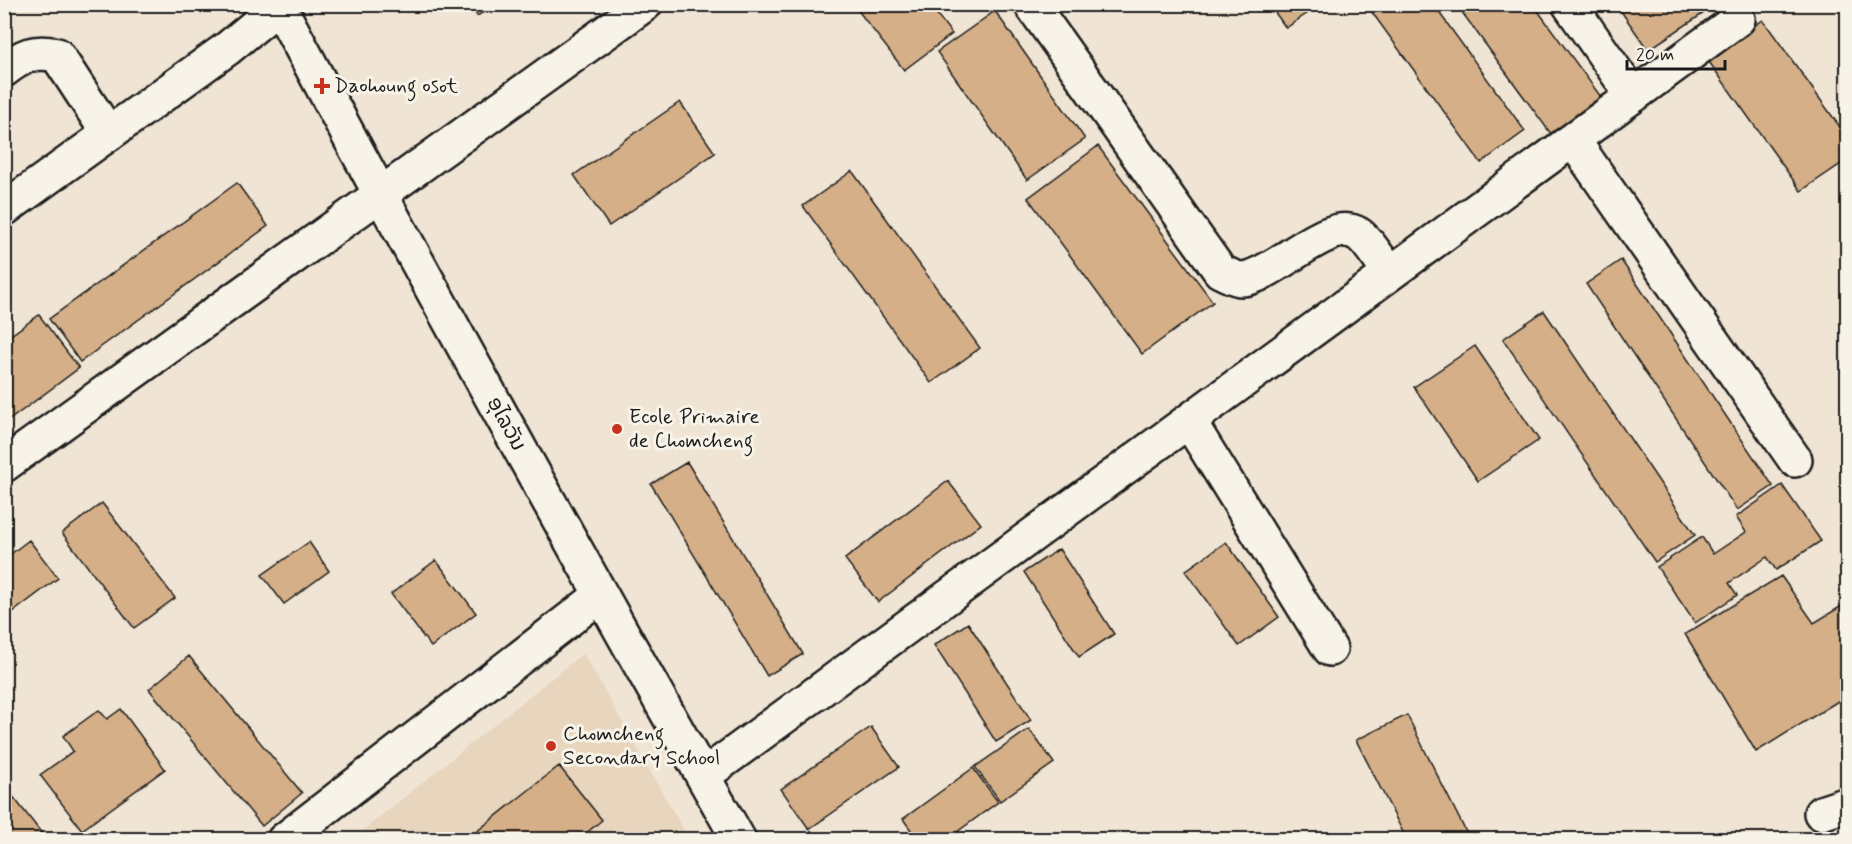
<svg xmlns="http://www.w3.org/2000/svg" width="1852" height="844" font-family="Mynerve,'Noto Sans Lao',sans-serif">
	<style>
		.built { fill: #e8d5be }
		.building { fill: #d5af87; stroke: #1c1c1c; stroke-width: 1.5 }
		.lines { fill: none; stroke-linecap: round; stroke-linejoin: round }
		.minor-casing { stroke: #1c1c1c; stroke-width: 38 }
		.minor { stroke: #f7f3e8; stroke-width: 33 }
		.poi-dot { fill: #c8321e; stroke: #f7f3e8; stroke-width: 2 }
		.labels { text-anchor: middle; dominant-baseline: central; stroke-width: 6; stroke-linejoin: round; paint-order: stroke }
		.poi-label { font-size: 21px; fill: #1c1c1c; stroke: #f7f3e8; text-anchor: start }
		.street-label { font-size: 21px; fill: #1c1c1c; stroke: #f7f3e8 }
	</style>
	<rect width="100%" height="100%" fill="#f0e5d5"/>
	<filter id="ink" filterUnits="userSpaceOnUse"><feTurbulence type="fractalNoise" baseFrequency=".0167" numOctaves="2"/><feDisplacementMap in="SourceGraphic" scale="12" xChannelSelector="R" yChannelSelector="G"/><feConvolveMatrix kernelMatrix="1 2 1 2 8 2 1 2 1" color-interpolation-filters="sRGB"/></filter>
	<g filter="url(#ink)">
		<path class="built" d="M583 653 689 839 351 840Z"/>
		<path class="building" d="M470 4H498L477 16Z
			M853 4H929L952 34 904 70Z
			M1269 4H1321L1286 28Z
			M1366 4H1433L1525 131 1481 163Z
			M1456 4H1533L1601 97 1551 134Z
			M1616 4H1707L1710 9 1648 50Z
			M995 11 1085 139 1027 180 937 52Z
			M1763 20 1848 138V159L1801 191 1707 59Z
			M680 102 715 153 609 226 574 175Z
			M1098 146 1213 302 1142 354 1028 198Z
			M852 171 980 348 931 383 803 206Z
			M237 183 268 226 80 362 49 319Z
			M1621 260 1773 486 1737 510 1586 284Z
			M1544 311 1695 535 1655 562 1503 339Z
			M39 315 79 368 4 424V340Z
			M1475 346 1539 440 1478 481 1414 387Z
			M687 462 803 654 767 676 651 484Z
			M948 481 981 524 878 602 845 559Z
			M1782 485 1821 541 1776 570 1767 557 1729 583 1737 595 1695 623 1657 567 1702 537 1713 554 1746 532 1736 517Z
			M102 503 175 598 134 628 62 533Z
			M29 540 58 578 4 619V559Z
			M309 542 329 571 284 604 262 575Z
			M1226 542 1279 617 1239 646 1185 571Z
			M1059 549 1114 634 1079 657 1024 572Z
			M436 560 476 613 431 647 391 594Z
			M1781 576 1814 623 1848 602V695L1756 752 1685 634Z
			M968 623 1031 720 996 742 934 645Z
			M189 656 302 793 262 826 149 689Z
			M121 709 165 769 82 830 40 775 73 751 63 736 99 710 107 719Z
			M1407 715 1470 840H1407L1356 740Z
			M871 727 899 767 809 829 781 789Z
			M1029 729 1054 763 1000 801 975 767Z
			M559 766 602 820 578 840H466Z
			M973 768 998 802 946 840H918L903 819Z
			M4 785 47 840H4Z"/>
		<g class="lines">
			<defs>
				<path id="minor" d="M278 4C428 285 582 563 739 840
					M1031 4 1220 271C1227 274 1235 279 1242 279 1274 277 1329 215 1358 234 1367 239 1383 265 1390 273
					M1569 4 1633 96
					M4 70C24 55 33 50 57 55L108 133
					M1573 140 1795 460
					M4 209 228 48 279 6
					M1189 421 1330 649
					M4 465 645 4
					M703 776 1738 19
					M1821 813 1848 804
					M284 840 601 595"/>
			</defs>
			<use href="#minor" class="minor-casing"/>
			<use href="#minor" class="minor"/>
		</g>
	</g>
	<g class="poi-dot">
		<path d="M319 77h6v6h6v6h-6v6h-6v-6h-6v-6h6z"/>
		<circle cx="617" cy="429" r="6"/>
		<circle cx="551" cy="746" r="6"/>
	</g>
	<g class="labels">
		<g class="poi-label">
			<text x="334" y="86">Daohoung osot</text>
			<text x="629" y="417">Ecole Primaire<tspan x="629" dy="24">de Chomcheng</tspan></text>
			<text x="563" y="734">Chomcheng<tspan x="563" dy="24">Secondary School</tspan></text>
		</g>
		<g class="street-label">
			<text transform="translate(506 424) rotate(61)">ອຸໄລວັນ</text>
		</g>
	</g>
	<rect width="1852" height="844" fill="none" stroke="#f7f3e8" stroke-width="24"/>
	<rect x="12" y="12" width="1828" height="820" fill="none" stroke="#1c1c1c" stroke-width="2" filter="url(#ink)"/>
	<path d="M1627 60v9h98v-9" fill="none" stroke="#1c1c1c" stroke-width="3"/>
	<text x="1636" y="60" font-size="18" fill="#1c1c1c" stroke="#f7f3e8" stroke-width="4.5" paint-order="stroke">20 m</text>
</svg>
